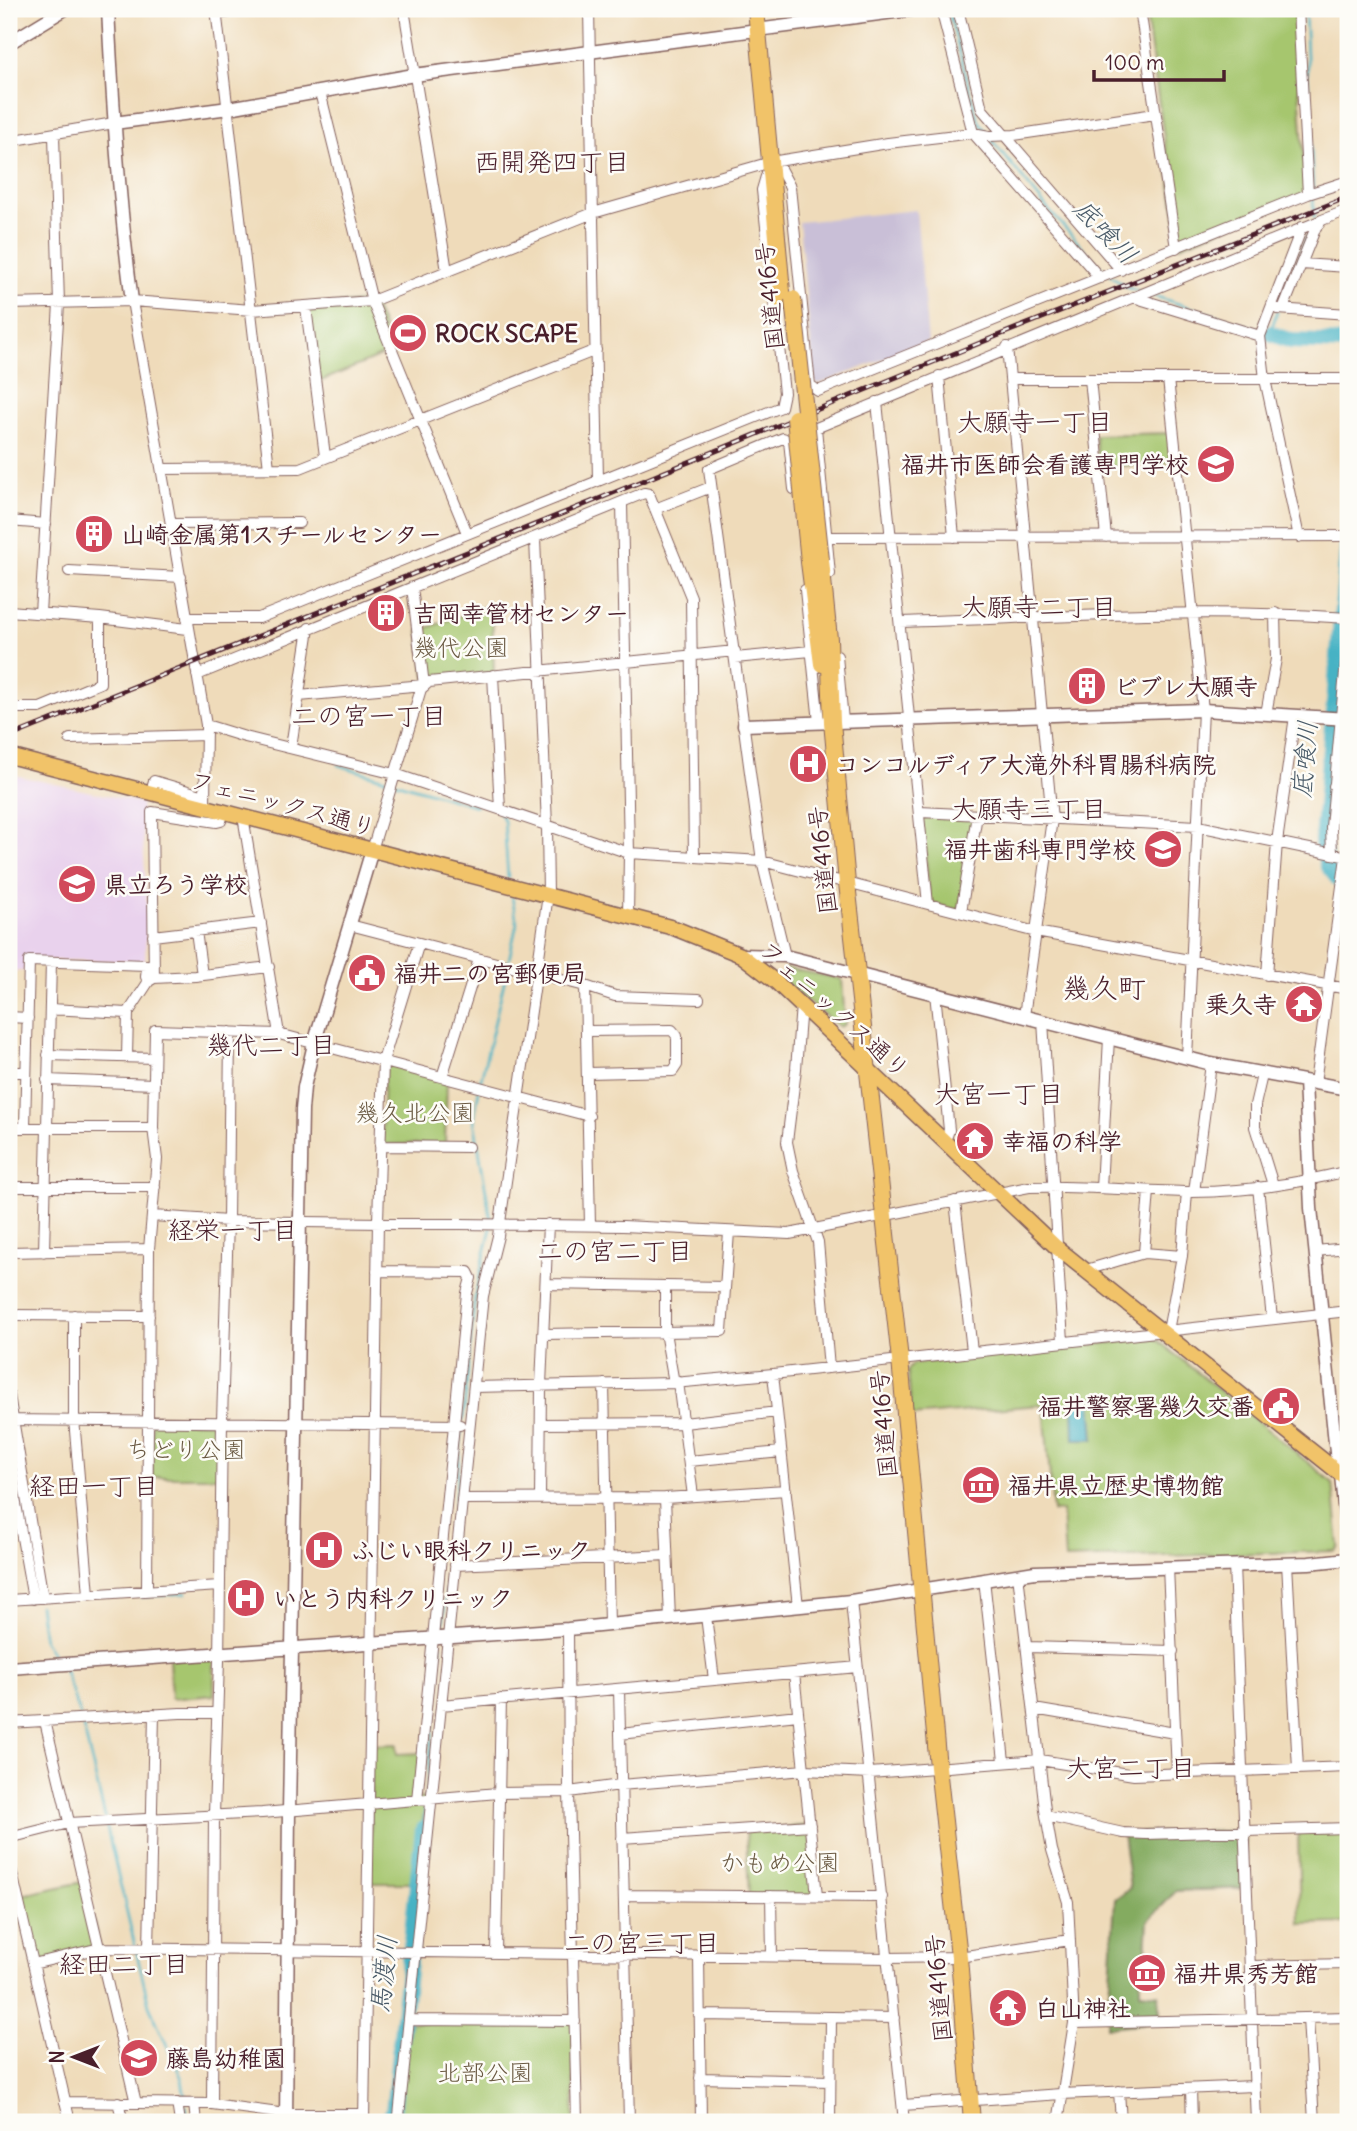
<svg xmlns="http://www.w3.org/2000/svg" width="1357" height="2131" font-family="Delius,'Klee One',sans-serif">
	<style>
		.built { fill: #e9d2ed }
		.industrial { fill: #c9bfd7 }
		.green { fill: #a6c66e; stroke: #78724c; stroke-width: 2 }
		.forest { fill: #84ab61; stroke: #676546; stroke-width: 2 }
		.water { fill: #47b2c4; stroke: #486878; stroke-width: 2 }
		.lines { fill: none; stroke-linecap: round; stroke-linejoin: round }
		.stream { stroke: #47b2c4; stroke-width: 2.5 }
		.river { stroke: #47b2c4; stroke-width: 16 }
		.minor-casing { stroke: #84615d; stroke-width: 12 }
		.tertiary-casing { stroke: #84615d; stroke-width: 15 }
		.primary-casing { stroke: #84615d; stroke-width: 17 }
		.trunk-casing { stroke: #84615d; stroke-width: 18 }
		.minor { stroke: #fff; stroke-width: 10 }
		.tertiary { stroke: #fff; stroke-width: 12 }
		.primary { stroke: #f1c369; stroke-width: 14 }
		.trunk { stroke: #f1c369; stroke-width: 16 }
		.rail-casing { stroke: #4a1f2b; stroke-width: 5 }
		.rail { stroke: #fdfcf7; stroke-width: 2.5; stroke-dasharray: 8; stroke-linecap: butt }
		.trunk-bridge-casing { stroke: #84615d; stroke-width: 18; stroke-linecap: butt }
		.trunk-bridge { stroke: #f1c369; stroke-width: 16 }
		.labels { text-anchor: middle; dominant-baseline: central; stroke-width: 5; stroke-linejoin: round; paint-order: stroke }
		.street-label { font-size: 24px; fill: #4a1f2b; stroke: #fdfcf7 }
		.poi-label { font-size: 24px; font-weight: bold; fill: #4a1f2b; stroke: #fdfcf7; text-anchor: start }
		.park-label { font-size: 24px; fill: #6a5942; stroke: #fdfcf7 }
		.neighbourhood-label { font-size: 26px; fill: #4a1f2b; stroke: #fdfcf7 }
		.water-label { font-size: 26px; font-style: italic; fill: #495a68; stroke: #fdfcf7 }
		.quarter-label { font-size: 28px; fill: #4a1f2b; stroke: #fdfcf7 }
	</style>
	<rect width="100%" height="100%" fill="#fdfcf7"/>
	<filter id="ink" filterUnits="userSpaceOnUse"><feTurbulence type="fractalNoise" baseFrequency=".0143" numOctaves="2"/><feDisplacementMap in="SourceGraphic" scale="14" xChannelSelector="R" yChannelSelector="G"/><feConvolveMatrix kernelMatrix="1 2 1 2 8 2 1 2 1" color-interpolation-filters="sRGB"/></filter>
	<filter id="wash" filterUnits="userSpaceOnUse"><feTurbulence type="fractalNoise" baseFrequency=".00686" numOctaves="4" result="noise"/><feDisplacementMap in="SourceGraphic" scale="28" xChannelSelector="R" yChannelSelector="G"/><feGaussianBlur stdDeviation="1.57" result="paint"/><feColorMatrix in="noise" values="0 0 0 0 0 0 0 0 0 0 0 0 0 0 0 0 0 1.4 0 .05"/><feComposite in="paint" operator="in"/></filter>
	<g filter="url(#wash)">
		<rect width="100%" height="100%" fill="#efdbba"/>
		<path class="built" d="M9 774 141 803 147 912 145 961 25 960 24 971H9Z"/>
		<path class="industrial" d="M916 210 928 342 819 384 815 383 799 222Z"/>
		<path class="green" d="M1145 9H1294L1306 195 1180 246Z
			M372 301 393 351 316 383 306 307Z
			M1171 433 1172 462 1099 468 1095 435Z
			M492 604 494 674 426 681 419 631Z
			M926 814 975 817 959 910 930 903 922 818Z
			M785 968 842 979 845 1024 840 1027 787 985Z
			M384 1063 447 1079 445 1144H382Z
			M1155 1338 1333 1483 1339 1546 1335 1551 1065 1559 1062 1511 1053 1512 1044 1407 1039 1405 912 1416 908 1370 913 1364Z
			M152 1421 219 1422V1477H152Z
			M214 1655V1695L171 1699 169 1658Z
			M397 1744V1754L422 1753 417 1798 426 1799 414 1883H370L371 1745Z
			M810 1825 817 1896 749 1895 746 1831Z
			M1348 1828V1923L1300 1924 1298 1829Z
			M83 1882 100 1948 33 1964 17 1896Z
			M410 2022H573L574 2122H395Z"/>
		<path class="forest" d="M1244 1831 1247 1888 1176 1891 1148 1921 1146 1954 1140 1961V1992L1158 1994 1161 2022 1107 2027 1115 1899 1130 1888 1123 1833Z"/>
		<path class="water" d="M1091 1400 1094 1439H1074L1073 1403Z"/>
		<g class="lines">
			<path class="stream" d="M948 9 975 110 979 121 987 133
				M1305 9 1314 218
				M991 139 1046 207 1105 272
				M1110 275 1128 288 1138 291
				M1151 295 1258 329
				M1279 306 1310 228
				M1264 331 1270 333 1277 312
				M338 765 389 780
				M395 782 476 806
				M499 813 504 820 508 878
				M508 964 517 923 511 892
				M480 1083 507 970
				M479 1090 474 1120 491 1221
				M463 1421 475 1295 491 1228
				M9 1435 37 1594
				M141 1597 186 1593
				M39 1605 44 1641 56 1660
				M442 1634 462 1428
				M64 1669 80 1715
				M82 1722 105 1817
				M106 1824 149 2005 182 2079 185 2099
				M423 1829 441 1644
				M186 2106 188 2122
				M9 2111V2122"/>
			<path class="river" d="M1270 333 1291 341 1348 343
				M1348 540 1322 842 1327 865 1348 891
				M386 2122 393 2113 423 1829"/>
		</g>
	</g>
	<g filter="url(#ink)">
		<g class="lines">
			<defs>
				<path id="minor" d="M216 9 269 468
					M404 9 447 271
					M589 9 598 480
					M941 9 973 133 1100 278
					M958 9 982 109 1121 270
					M1140 9 1176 248
					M1298 9 1308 194
					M216 14 251 9
					M9 19V9
					M320 92 372 301 467 533
					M9 141 114 123
					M776 161 790 187 810 385 818 391 1308 194 1348 181
					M1301 264 1348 267
					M1133 297 1260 336
					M132 301 206 725 205 806
					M9 304 132 301 252 310 372 301 593 213 771 162 888 143 973 133 989 136 1014 135 1155 114
					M306 307 325 456
					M1278 309 1348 314
					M1283 309 1316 227 1322 220 1348 210
					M1007 347 1052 819 1024 1016
					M939 376 954 537
					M1010 379H1348
					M1090 379 1106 537
					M1168 379 1203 710 1187 1058
					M877 402 928 904
					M789 441 794 489
					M162 469 300 468 596 350
					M622 503 629 853 628 916
					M655 509 711 487
					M9 521 46 524
					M171 524 299 523
					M827 537 1348 536
					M1299 537 1265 379 1260 336 1302 227
					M69 571 181 577
					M830 574 816 428 1322 220
					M805 590 819 722
					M9 611 100 618 187 629
					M40 613 59 304 54 135
					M187 618H259L781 407 784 393 762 190 767 173
					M900 622C1049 618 1199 607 1348 618
					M837 656 843 721
					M735 658 811 651
					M197 675 644 493 649 494 691 597 694 857
					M493 675 500 809
					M299 696 424 685 412 587
					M9 708H40L100 683V618
					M1266 714 1276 659 1275 613
					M206 725 245 737 395 774 629 853 762 861 1036 932 1348 989
					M70 739 206 735
					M291 747 309 628
					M153 784 154 781 205 796
					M1334 786 1348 787
					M920 812 1198 826 1348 857
					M243 816 279 1034
					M372 850 421 689 429 682 735 651
					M1332 854 1331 827 1348 639
					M961 912 977 815
					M350 925 585 986 590 1225
					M196 931 202 975
					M153 936 261 923
					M785 956 762 861 709 469 783 438 789 441 802 437
					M1267 975 1277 842 1295 716
					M154 978 152 812 217 822 221 821 224 811
					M585 986 615 996 699 999
					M935 993 949 1130 945 1141
					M801 1005 796 1069 787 1142 793 1171 818 1242 829 1368
					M50 1009 128 1013
					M9 1017 28 1018
					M1043 1021 1063 1341
					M587 1031 672 1030 677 1036V1065L673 1071 588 1073
					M48 1055 154 1058
					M127 1057 128 1013 149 981 154 978 195 976 269 967
					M9 1072H26
					M1262 1075 1255 1105V1127L1273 1185
					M442 1077 479 959
					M47 1080 154 1084
					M1315 1083 1346 857
					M9 1128H153
					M25 1128 29 961 147 965 146 977 149 981
					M380 1146 468 1147
					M9 1187H155
					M1258 1187 1272 1319
					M1101 1188 1109 1038
					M1194 1192 1211 1064
					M955 1201 972 1351
					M153 1216 228 1221 623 1226 789 1234 1029 1187C1081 1185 1132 1191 1184 1192 1239 1193 1295 1184 1348 1171
					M1315 1251 1348 1248
					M9 1252 149 1249
					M44 1252 51 962
					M1144 1253 1149 1191
					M1086 1270 1144 1253 1182 1256
					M377 1271 468 1272 471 1278 467 1293 417 1800
					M546 1284 725 1287
					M665 1286V1332L674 1383
					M9 1315 149 1316
					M74 1315V1419L89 1594
					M1168 1331 1182 1256 1187 1192
					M544 1334 722 1331 729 1232
					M773 1374 798 1606
					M678 1382 693 1496
					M604 1384 609 1625
					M474 1387 674 1383 773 1374 1348 1311
					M9 1395 43 1598
					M9 1420 460 1425
					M541 1424 684 1423 777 1412
					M1335 1442 1348 1441
					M689 1461 781 1452
					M9 1465 33 1599
					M540 1498 541 1385 548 1224
					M665 1498 670 1619
					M462 1499 665 1498 786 1490
					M1287 1563 1298 1769
					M455 1565 667 1555
					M1234 1565 1256 2122
					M1168 1567 1177 1773
					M1018 1574 1045 1810 1052 1850 1068 1902 1074 2023 1058 2122
					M984 1579 1004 1761
					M147 1591 149 1249 157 1159 153 1128 155 1030 279 1034 589 1116
					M9 1600 219 1586
					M851 1601 904 2122
					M706 1616 714 1680
					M568 1629 569 1792 577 2122
					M1028 1647 1173 1651
					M794 1673 817 1896
					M619 1689 629 2122
					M441 1705 858 1667
					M1034 1709 1175 1733
					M45 1721 136 2103
					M9 1723 180 1713H218
					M620 1734 798 1715
					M1046 1816 1123 1833 1146 1834 1348 1828
					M9 1838 69 1823 262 1813 498 1793 569 1792 620 1785 805 1770 870 1773 1040 1760 1134 1775 1348 1767
					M622 1838 810 1825
					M9 1860 70 2122
					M624 1895 882 1897
					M771 1896 772 1956
					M149 1949 154 1714
					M496 1952 501 1699
					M699 1955 701 2122
					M33 1964 100 1948 887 1958 959 1957 1070 1940
					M1250 1966 1348 1964
					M699 2015 894 2018
					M1308 2018 1314 2122
					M409 2020 575 2021
					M1074 2023 1348 2017
					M700 2078 830 2081
					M1191 2089 1192 2122
					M1119 2091 1121 2122
					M65 2102 212 2104 286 2114H364
					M118 2102 123 2122
					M177 2103 180 2122
					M194 2104 196 2122
					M212 2104 214 1815 219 1661 222 1421 228 1221 230 1032
					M903 2105 1061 2094 1254 2086
					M364 2122 378 1221 383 1061 419 943
					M395 2122 399 2116 483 1296 498 1236 548 895 547 826 535 539
					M830 2122 831 2017"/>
				<path id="tertiary" d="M108 9C113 107 119 204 132 301
					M9 43 65 9
					M114 123 229 108 414 75 917 9
					M744 725 1203 710 1348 719
					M741 955 785 956 1211 1064 1348 1089
					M1305 1081 1311 1208 1338 1472
					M1341 1475 1348 1547
					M9 1668 568 1629 670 1619 851 1601 1035 1572 1309 1563 1348 1559
					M286 2122 289 1811 302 1110 304 1087 314 1044 372 850"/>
				<path id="primary" d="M9 756 674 928 741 955 776 982 1056 1247 1348 1480"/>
				<path id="trunk" d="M756 9 783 302
					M821 560 829 639 832 722 847 883 900 1360 938 1767 959 1957 972 2122
					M809 562 822 664"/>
			</defs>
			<use href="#minor" class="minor-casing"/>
			<use href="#tertiary" class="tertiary-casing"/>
			<use href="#primary" class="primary-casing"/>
			<use href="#trunk" class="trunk-casing"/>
			<use href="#minor" class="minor"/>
			<use href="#tertiary" class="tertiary"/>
			<use href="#primary" class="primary"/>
			<use href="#trunk" class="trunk"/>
			<defs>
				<path id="rail" d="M9 737 596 500 997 336 1348 197"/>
			</defs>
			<use href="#rail" class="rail-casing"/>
			<use href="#rail" class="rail"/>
			<defs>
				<path id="trunk-bridge" d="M793 299 821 560
					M795 418 809 562"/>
			</defs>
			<use href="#trunk-bridge" class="trunk-bridge-casing"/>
			<use href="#trunk-bridge" class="trunk-bridge"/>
		</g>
	</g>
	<defs>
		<symbol id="stadium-disc" viewBox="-11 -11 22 22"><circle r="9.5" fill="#d1495b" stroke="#fdfcf7"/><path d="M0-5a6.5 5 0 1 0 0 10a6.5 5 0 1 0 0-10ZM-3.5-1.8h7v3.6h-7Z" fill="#fff"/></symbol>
		<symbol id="university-disc" viewBox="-11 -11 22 22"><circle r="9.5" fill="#d1495b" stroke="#fdfcf7"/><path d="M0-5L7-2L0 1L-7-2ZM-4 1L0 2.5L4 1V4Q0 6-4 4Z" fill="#fff"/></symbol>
		<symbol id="building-disc" viewBox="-11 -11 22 22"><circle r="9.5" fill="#d1495b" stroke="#fdfcf7"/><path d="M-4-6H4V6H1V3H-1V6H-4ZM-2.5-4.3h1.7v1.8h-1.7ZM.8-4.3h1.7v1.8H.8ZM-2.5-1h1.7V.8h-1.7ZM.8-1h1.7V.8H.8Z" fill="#fff"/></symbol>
		<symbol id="hospital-disc" viewBox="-11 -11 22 22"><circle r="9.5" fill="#d1495b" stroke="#fdfcf7"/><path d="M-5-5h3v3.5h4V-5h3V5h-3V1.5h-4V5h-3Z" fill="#fff"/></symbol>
		<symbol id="school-disc" viewBox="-11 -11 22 22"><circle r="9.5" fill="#d1495b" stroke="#fdfcf7"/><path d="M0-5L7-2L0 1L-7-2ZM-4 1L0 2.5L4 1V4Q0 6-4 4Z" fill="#fff"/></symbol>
		<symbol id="civic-disc" viewBox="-11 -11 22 22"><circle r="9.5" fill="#d1495b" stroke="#fdfcf7"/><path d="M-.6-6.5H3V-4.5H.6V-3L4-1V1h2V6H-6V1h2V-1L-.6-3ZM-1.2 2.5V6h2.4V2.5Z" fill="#fff"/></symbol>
		<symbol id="temple-disc" viewBox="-11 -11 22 22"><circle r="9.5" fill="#d1495b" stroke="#fdfcf7"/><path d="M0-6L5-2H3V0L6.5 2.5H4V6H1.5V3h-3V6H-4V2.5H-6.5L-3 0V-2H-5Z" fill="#fff"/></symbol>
		<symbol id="museum-disc" viewBox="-11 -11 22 22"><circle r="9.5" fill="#d1495b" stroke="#fdfcf7"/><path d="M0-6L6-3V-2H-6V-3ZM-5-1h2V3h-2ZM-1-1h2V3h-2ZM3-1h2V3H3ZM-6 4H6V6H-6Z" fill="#fff"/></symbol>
	</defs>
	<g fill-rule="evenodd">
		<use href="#stadium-disc" x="386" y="311" width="44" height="44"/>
		<use href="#university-disc" x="1194" y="442" width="44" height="44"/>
		<use href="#building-disc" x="72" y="512" width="44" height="44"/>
		<use href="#building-disc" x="364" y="591" width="44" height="44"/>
		<use href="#building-disc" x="1065" y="664" width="44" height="44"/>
		<use href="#hospital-disc" x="786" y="742" width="44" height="44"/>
		<use href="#university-disc" x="1141" y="827" width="44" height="44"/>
		<use href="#school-disc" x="55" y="862" width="44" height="44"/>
		<use href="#civic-disc" x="345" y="951" width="44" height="44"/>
		<use href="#temple-disc" x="1282" y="982" width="44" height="44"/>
		<use href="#temple-disc" x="953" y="1119" width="44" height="44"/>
		<use href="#civic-disc" x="1259" y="1384" width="44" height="44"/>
		<use href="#museum-disc" x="959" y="1463" width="44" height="44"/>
		<use href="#hospital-disc" x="302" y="1528" width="44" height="44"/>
		<use href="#hospital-disc" x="224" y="1576" width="44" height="44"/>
		<use href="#museum-disc" x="1125" y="1951" width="44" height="44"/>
		<use href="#temple-disc" x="986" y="1986" width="44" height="44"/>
		<use href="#school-disc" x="117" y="2036" width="44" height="44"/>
	</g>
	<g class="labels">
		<g class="street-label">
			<text transform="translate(769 296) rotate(-96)">国道416号</text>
			<text transform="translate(283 803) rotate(15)">フェニックス通り</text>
			<text transform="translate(822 860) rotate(-96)">国道416号</text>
			<text transform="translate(835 1009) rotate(42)">フェニックス通り</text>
			<text transform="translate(883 1424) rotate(-95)">国道416号</text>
			<text transform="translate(938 1988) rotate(-95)">国道416号</text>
		</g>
		<g class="poi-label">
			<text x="435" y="333">ROCK SCAPE</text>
			<text x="1189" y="464" text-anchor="end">福井市医師会看護専門学校</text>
			<text x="121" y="534">山崎金属第1スチールセンター</text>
			<text x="413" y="613">吉岡幸管材センター</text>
			<text x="1114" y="686">ビブレ大願寺</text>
			<text x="835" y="764">コンコルディア大滝外科胃腸科病院</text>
			<text x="1136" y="849" text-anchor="end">福井歯科専門学校</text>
			<text x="104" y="884">県立ろう学校</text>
			<text x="394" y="973">福井二の宮郵便局</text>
			<text x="1277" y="1004" text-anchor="end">乗久寺</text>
			<text x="1002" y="1141">幸福の科学</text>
			<text x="1254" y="1406" text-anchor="end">福井警察署幾久交番</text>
			<text x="1008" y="1485">福井県立歴史博物館</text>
			<text x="351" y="1550">ふじい眼科クリニック</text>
			<text x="273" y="1598">いとう内科クリニック</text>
			<text x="1174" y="1973">福井県秀芳館</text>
			<text x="1035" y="2008">白山神社</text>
			<text x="166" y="2058">藤島幼稚園</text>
		</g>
		<g class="park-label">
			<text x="461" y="647">幾代公園</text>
			<text x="415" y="1112">幾久北公園</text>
			<text x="186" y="1449">ちどり公園</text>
			<text x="780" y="1862">かもめ公園</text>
			<text x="485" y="2072">北部公園</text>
		</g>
		<g class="neighbourhood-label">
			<text x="552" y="161">西開発四丁目</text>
			<text x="1035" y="421">大願寺一丁目</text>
			<text x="1039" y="606">大願寺二丁目</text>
			<text x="369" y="715">二の宮一丁目</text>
			<text x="1029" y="808">大願寺三丁目</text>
			<text x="271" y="1044">幾代二丁目</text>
			<text x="999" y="1093">大宮一丁目</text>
			<text x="233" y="1229">経栄一丁目</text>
			<text x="615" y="1250">二の宮二丁目</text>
			<text x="94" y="1485">経田一丁目</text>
			<text x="1131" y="1767">大宮二丁目</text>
			<text x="642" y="1942">二の宮三丁目</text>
			<text x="124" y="1963">経田二丁目</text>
		</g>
		<g class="water-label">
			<text transform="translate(1106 231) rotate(46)">底喰川</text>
			<text transform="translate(1304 759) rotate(-85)">底喰川</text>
			<text transform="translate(383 1974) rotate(-84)">馬渡川</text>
		</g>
		<g class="quarter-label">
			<text x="1104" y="988">幾久町</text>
		</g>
	</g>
	<rect width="1357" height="2131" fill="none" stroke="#fdfcf7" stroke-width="35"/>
	<g transform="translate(74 2057) rotate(270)" stroke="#fdfcf7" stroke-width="5" paint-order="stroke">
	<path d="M0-5L12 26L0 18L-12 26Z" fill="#4a1f2b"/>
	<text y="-10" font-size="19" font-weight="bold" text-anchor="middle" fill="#4a1f2b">N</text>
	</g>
	<path d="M1094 70v10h130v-10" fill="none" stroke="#4a1f2b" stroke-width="3.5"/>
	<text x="1105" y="70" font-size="21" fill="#4a1f2b" stroke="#fdfcf7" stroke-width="5" paint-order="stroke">100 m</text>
</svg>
